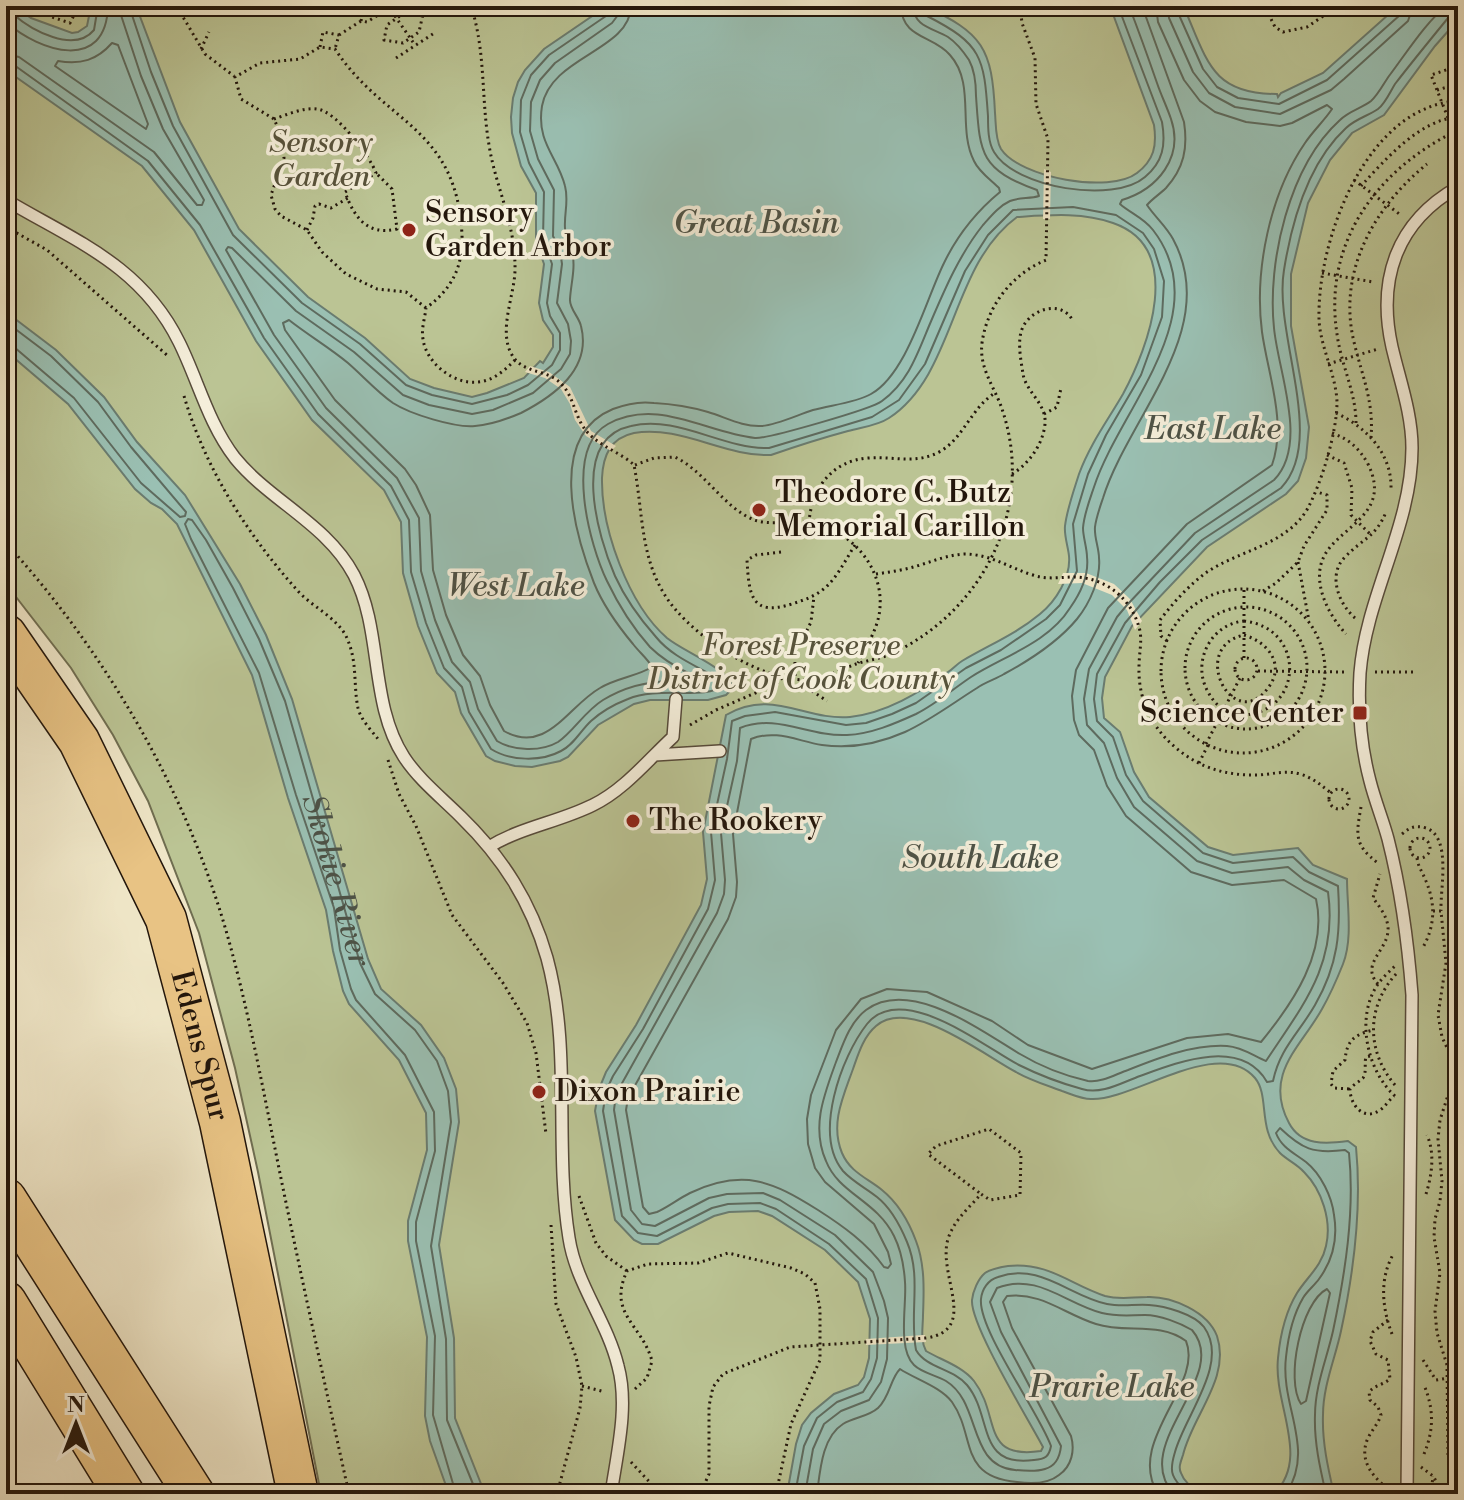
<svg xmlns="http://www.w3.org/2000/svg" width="1464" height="1500" font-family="'Libre Bodoni',serif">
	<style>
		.green { fill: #bbc494; stroke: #6f6d50; stroke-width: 2 }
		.water { fill: #9ac0b3; stroke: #6a7c70; stroke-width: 2 }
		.pier { fill: #efe6c7 }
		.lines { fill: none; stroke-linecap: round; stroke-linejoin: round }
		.shore { stroke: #5e6b5f; stroke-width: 2 }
		.service-casing { stroke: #564a3a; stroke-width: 14 }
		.motorway-casing { stroke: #23160b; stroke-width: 43 }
		.path { stroke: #23160b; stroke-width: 3; stroke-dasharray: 2 4; stroke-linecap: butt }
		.service { stroke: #f5efdb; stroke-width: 11 }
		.motorway { stroke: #e8c384; stroke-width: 40 }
		.poi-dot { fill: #8f2418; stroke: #f5efdb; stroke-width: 3 }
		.labels { text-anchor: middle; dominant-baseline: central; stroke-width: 7; stroke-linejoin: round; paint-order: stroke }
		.park-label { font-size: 30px; font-style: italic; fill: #58533b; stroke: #f5efdb }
		.poi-label { font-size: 30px; fill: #23160b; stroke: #f5efdb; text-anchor: start }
		.street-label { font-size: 30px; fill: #23160b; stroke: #f5efdb }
		.water-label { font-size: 32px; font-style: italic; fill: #4d5246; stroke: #f5efdb }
	</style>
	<rect width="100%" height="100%" fill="#efe6c7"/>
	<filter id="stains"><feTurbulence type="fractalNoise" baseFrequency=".0025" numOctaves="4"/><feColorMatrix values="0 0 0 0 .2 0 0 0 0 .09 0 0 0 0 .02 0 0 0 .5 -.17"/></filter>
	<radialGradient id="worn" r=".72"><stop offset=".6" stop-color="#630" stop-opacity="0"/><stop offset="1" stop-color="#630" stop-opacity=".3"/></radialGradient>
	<path class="green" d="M6 6H1458V1494H321L258 1172 235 1068 199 933 148 801 113 735 71 668 6 584Z"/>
	<path class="water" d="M6 6H15L31 18 72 33 78 32 87 26 91 6H136L180 122 239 229 308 297 365 338 410 379 434 388 472 397 487 393 524 378 540 361 543 363 553 347V335L543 320 539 303 544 264 536 241V193L521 166 512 133 511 117 513 98 518 82 525 70 544 49 607 6H924C983 33 992 48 995 113 996 123 995 139 1001 149 1020 178 1110 194 1137 173 1154 160 1157 146 1154 125L1110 6H1187L1186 12C1208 64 1214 94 1277 94L1278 97 1281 93 1323 73 1398 6H1458L1457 21 1435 46 1384 115 1352 133 1330 160 1308 203 1291 274V326L1309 427 1306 458 1298 481 1286 494 1207 547 1132 626 1105 677 1102 698 1104 718 1120 732 1134 772 1149 797 1208 847 1233 855 1298 848 1313 865 1347 879C1347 905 1353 939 1343 964 1337 979 1330 995 1322 1009 1301 1047 1263 1074 1289 1123 1301 1146 1326 1144 1348 1141L1356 1147C1362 1208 1354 1271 1341 1331 1335 1359 1323 1386 1323 1415 1322 1442 1328 1468 1334 1494H1274C1311 1457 1273 1405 1278 1358 1280 1337 1286 1311 1297 1293 1307 1277 1322 1266 1326 1246 1332 1221 1322 1190 1304 1172 1297 1164 1287 1160 1280 1153 1257 1129 1270 1096 1255 1078 1219 1035 1133 1101 1091 1099 1081 1099 1071 1094 1062 1091 1046 1085 1030 1080 1016 1072 985 1056 910 996 876 1026 863 1037 858 1055 853 1069 843 1097 830 1124 842 1153 850 1172 867 1178 882 1190 898 1203 909 1222 916 1241 925 1264 924 1291 923 1315 923 1327 920 1340 926 1351 941 1360 962 1366 974 1381 1001 1416 980 1460 1041 1451L1043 1447C1029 1420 970 1325 972 1300 973 1291 978 1279 985 1273 991 1269 1001 1267 1008 1266 1049 1262 1069 1284 1105 1296 1120 1300 1132 1297 1147 1297 1172 1296 1208 1312 1217 1336 1231 1378 1192 1416 1183 1455 1181 1461 1178 1467 1181 1473 1184 1482 1195 1490 1202 1494H787L796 1444 802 1425 811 1413 834 1394 858 1385 864 1377 869 1358 870 1319 858 1282 825 1250 772 1216 758 1211 729 1212 714 1216 658 1244H642L634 1240 615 1220 595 1111 599 1089 606 1072 636 1025 701 905 707 879 703 832 726 715C772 688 806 721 850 717 886 713 919 693 948 672 953 669 957 664 962 661 989 645 1016 634 1040 614 1056 601 1071 577 1069 556 1068 546 1064 536 1065 526 1067 509 1074 490 1079 474 1090 444 1108 420 1123 394 1148 348 1186 248 1113 223 1083 212 1049 215 1017 217 950 266 956 374 889 418 877 426 862 427 848 431 822 438 797 446 771 455 725 457 681 425 634 433 610 438 603 456 602 478 601 528 628 604 667 638 684 652 730 669 733 688L726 695 708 700H650L634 704 598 725 568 757 560 761 532 767 515 766 495 761 486 756 461 713 455 692 437 673 418 626 403 573 401 522 384 490 312 420 256 341 194 230 142 166 6 70Z
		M6 312 56 350 104 397 137 442 185 495 240 584 266 635 292 699 368 959 381 989 421 1025 444 1058 456 1089 459 1122 439 1245 454 1338 455 1418 485 1494H449L430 1441 425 1416 427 1337 408 1241V1221L427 1150 426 1113 399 1060 349 1004 343 991 333 951 326 910 288 798 252 675 177 524 162 509 151 503 135 489 68 404 6 351Z"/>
	<path class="pier" d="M1044 169 1051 172 1050 219H1043Z
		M530 366 549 372 570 387 591 431 616 446 611 451 586 436 575 420 570 404 561 389 545 378 525 372Z
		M1063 573H1086L1114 584 1130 599 1142 621 1135 630 1127 610 1112 595 1082 583 1058 584Z
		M923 1335H925L926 1342 866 1345V1339Z"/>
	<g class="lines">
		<g class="shore">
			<path d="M11 6 13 14C31 30 74 54 94 30L98 6"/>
			<path d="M129 6 151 72 173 126 233 235 302 303 360 344 406 385 432 395 472 404 507 395 528 385 552 365 560 350V333L550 316 547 303 552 264 543 238 544 192 529 163 520 132 521 100 531 75 549 55 606 16 609 6"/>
			<path d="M619 6 618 15 612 23 555 63 540 80 531 102 530 131 538 159 554 190 553 236 560 251 562 264 557 303 568 324 571 341 570 354 561 369 533 393 493 410 472 414 429 405 403 395 354 352 296 311 232 248 228 247 226 250 274 335 326 408 397 478 419 518 421 571 435 620 452 662 470 682 478 709 497 741C513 751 541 752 558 742 573 732 585 711 603 700 629 684 658 679 687 682L691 678 690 674C676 667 661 658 650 647 633 628 618 604 607 581 590 546 563 449 608 424 658 397 706 433 755 438 767 439 872 409 882 401 908 382 917 355 929 326 944 291 959 255 983 225 991 216 999 206 1010 201 1019 197 1030 199 1039 196L1037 190C979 169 980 153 976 96 976 84 975 71 969 60 963 51 957 43 948 37 933 28 914 27 913 6"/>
			<path d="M631 6C630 51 551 56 542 106 536 143 558 157 565 186 569 201 564 213 565 228 565 236 571 243 572 251 576 267 571 283 570 299 569 308 579 317 581 326 592 369 554 396 521 413 507 419 490 425 475 426 455 428 410 414 393 403 377 392 363 376 348 363 330 348 308 335 289 320L283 323 285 330 335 400 405 469 416 485 430 515 433 570 446 615 463 655 480 676 490 705 504 731C547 755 568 706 600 688 616 678 638 676 652 667 648 659 639 652 633 644 618 626 603 605 594 583 574 532 547 436 613 409 626 404 640 401 654 403 673 404 691 407 708 412 725 417 743 427 761 426 777 425 797 415 813 410 831 405 855 403 871 394 907 374 926 299 944 263 957 236 977 211 1000 192L999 188C991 180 979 172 974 161 957 128 976 84 950 55 933 35 902 39 901 6"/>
			<path d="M923 6 927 16C982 44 984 57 988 116 988 128 988 142 994 152 1015 188 1114 204 1145 177 1163 162 1166 145 1162 122L1118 6"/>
			<path d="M1142 6 1184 122C1188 148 1184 168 1166 188 1160 194 1152 199 1147 205 1155 217 1166 226 1173 239 1222 329 1128 417 1103 498 1100 507 1096 518 1095 527 1094 537 1099 548 1099 558 1101 578 1090 603 1077 619 1058 642 1030 660 1004 674 996 679 985 682 977 688 953 703 931 720 905 732 878 744 851 749 822 745 797 741 776 729 751 739L733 834 737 882 736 897 728 919 628 1098 626 1110 643 1207 649 1214 657 1212C668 1207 678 1199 690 1193 743 1168 772 1181 818 1210 843 1226 867 1243 884 1267L888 1268 891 1264 888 1252 874 1224 825 1182 815 1168 808 1144 807 1119 811 1095 836 1030 861 999 887 989 927 992 992 1021 1028 1045 1092 1069 1187 1038 1228 1034 1261 1042C1293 1003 1328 952 1316 899L1284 880 1232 885 1191 872 1126 816 1107 786 1094 750 1079 735 1074 720 1072 696 1076 670 1108 608 1187 524 1272 465C1287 422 1268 375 1262 332 1254 270 1270 194 1305 143 1313 131 1324 121 1332 109L1327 105 1292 123 1280 126 1246 122 1215 112 1200 101 1184 80 1158 22 1156 6"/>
			<path d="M1168 6 1169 18 1193 72 1209 93 1235 107 1280 114 1331 90 1344 79 1408 21 1413 6"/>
			<path d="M1179 6V15L1203 69 1217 87 1238 98 1279 104 1327 80 1400 15 1403 6"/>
			<path d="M6 22C40 52 106 73 108 6"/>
			<path d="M112 43 118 45 148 124 146 129 55 66 58 61C81 65 97 60 112 43Z"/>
			<path d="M6 54 19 57 154 152 197 205H202L204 200 163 129 141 76 118 6"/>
			<path d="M6 64 14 65 148 161 200 225 264 338 318 414 391 486 409 520 411 572 426 623 444 668 462 687 469 712 491 749C510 761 541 762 561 751 574 745 581 730 591 721 602 711 615 704 628 699 658 686 705 700 723 686L722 681C700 667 673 658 656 637 640 619 625 598 615 576 598 537 569 439 631 426 678 415 722 449 769 448L872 417 899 400 925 364 965 271 988 235 1013 210 1073 207 1116 215 1143 233 1154 249 1164 281 1162 317 1141 375 1106 435 1088 474 1073 524 1077 571 1060 605 1046 619 1001 650 966 668 916 703 892 714 866 723 846 725 775 712 745 716 732 721 727 759 711 832 715 880 708 909 643 1029 613 1076 606 1091 603 1111 622 1216 638 1233 657 1236 712 1208 728 1204 760 1203 776 1209 829 1244 866 1279 878 1318 877 1358 871 1379 863 1392 837 1402 817 1418 804 1446 795 1494"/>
			<path d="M6 322 51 356 98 402 131 447 186 512 185 516 180 517 141 483 74 398 14 347 6 345"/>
			<path d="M1327 1289 1330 1293 1306 1401 1301 1404C1285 1380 1301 1302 1327 1289Z"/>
			<path id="s1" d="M456 1494 433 1415 435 1336 416 1241V1222L435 1151 434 1112 405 1055 356 1000 351 989 340 950 334 908 296 795 259 673 191 539 185 524 188 519 192 520 206 540 233 588 259 639 285 701 360 963 375 994 415 1030 437 1061 448 1091 451 1122 431 1246 446 1339 447 1420 477 1494"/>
			<path d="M805 1494 813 1449 824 1424 841 1411 869 1400 881 1382 887 1359 888 1318 884 1301 873 1272 835 1235 780 1200 763 1193 727 1194 709 1198 655 1226 642 1224 631 1210 614 1110 616 1094 717 913 724 894 725 880 721 833 737 761 740 728C777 713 809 737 847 735 871 734 894 724 916 714 936 704 953 689 971 677 1004 656 1048 643 1070 608 1080 594 1089 575 1087 557 1087 548 1083 537 1083 528 1084 514 1090 499 1094 487 1119 409 1218 314 1153 230 1144 218 1130 213 1120 204L1122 200C1158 189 1184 157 1171 119 1167 107 1161 95 1157 83 1148 57 1139 32 1129 6"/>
			<path d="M817 1494C820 1471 822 1437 843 1424 854 1417 868 1417 878 1408 890 1397 890 1379 900 1369 915 1379 941 1387 952 1402 976 1436 958 1477 1017 1482 1031 1484 1048 1484 1059 1475 1072 1466 1075 1450 1071 1436L1012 1328 1003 1302 1007 1296C1042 1292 1064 1314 1096 1324 1126 1334 1159 1321 1186 1341 1204 1385 1125 1441 1158 1494"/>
			<path d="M1174 1494C1128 1445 1232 1376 1192 1330 1180 1323 1160 1315 1145 1315 1130 1315 1118 1317 1102 1313 1066 1304 1037 1272 997 1288L990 1302 1001 1332 1061 1446C1060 1456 1056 1466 1045 1469 1036 1472 1025 1471 1015 1470 967 1466 982 1403 946 1381 936 1375 922 1373 914 1365 897 1349 907 1304 905 1282 904 1266 901 1250 894 1236 876 1200 839 1194 826 1161 811 1127 824 1095 836 1062 843 1044 850 1022 866 1010 910 977 983 1032 1020 1054 1040 1066 1066 1076 1088 1081 1101 1083 1116 1074 1128 1070 1158 1058 1194 1044 1227 1046 1242 1047 1254 1056 1266 1061 1303 1005 1338 964 1328 892L1304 880 1288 867 1232 873 1197 861 1134 807 1117 778 1104 743 1087 725 1084 699 1089 669 1117 617 1127 605 1195 533 1274 480C1309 444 1278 372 1274 328 1267 262 1289 166 1340 120 1349 111 1362 108 1371 101 1378 95 1384 83 1389 76 1405 55 1427 20 1447 6"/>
			<path d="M1188 1494C1183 1489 1176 1483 1173 1475 1170 1468 1173 1459 1175 1452 1185 1415 1230 1363 1204 1327 1194 1314 1165 1306 1149 1305 1134 1304 1122 1307 1107 1304 1069 1296 1040 1262 998 1277 988 1280 982 1289 981 1299 978 1330 1039 1412 1051 1446 1049 1457 1045 1459 1034 1460 976 1468 993 1416 967 1385 954 1369 926 1368 916 1350 909 1314 922 1277 907 1242 900 1225 891 1208 877 1197 866 1188 853 1182 843 1171 813 1135 841 1057 867 1024 902 980 986 1048 1019 1065 1039 1075 1060 1083 1082 1089 1101 1095 1121 1083 1140 1076 1178 1062 1241 1037 1267 1082L1273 1081C1280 1048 1299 1033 1315 1005 1338 965 1341 932 1338 886L1309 872 1293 857 1233 863 1203 853 1143 801 1126 775 1113 737 1097 721 1094 699 1097 674 1125 623 1160 582 1202 540 1281 488C1327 440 1273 334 1284 270 1292 220 1308 163 1346 128 1355 119 1368 116 1378 109 1385 104 1390 92 1395 84 1412 62 1430 40 1448 18L1458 14"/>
			<path d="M1286 1494C1316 1448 1280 1407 1286 1357 1288 1338 1293 1315 1303 1298 1307 1291 1314 1286 1319 1279 1333 1260 1338 1239 1334 1215 1332 1197 1321 1174 1306 1162 1294 1153 1281 1147 1276 1133L1280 1128C1302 1149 1313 1154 1345 1150L1349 1153C1355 1212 1345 1274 1333 1331 1327 1358 1315 1386 1315 1415 1314 1442 1320 1468 1326 1494"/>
		</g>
		<defs>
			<path id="service" d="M6 200C75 241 141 265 179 342 198 380 208 423 235 458 270 501 327 524 354 575 383 631 369 703 404 757 419 780 442 798 461 817 503 858 531 902 547 958 572 1050 554 1145 569 1238 576 1284 607 1321 618 1366 629 1406 617 1453 611 1494
				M655 755 720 751
				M489 847C521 827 559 822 593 805 624 790 648 760 673 737L676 699
				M1407 1494 1412 995C1408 942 1401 890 1388 839 1383 820 1375 801 1370 781 1361 747 1358 708 1360 673 1366 596 1412 526 1412 448 1412 414 1400 381 1392 347 1377 280 1396 222 1458 187"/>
			<g id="motorway">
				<path id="s2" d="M6 635 79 741 166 919 220 1122 298 1494"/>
				<path d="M6 1199 194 1494"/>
				<path d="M6 1302 124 1494"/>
			</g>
		</defs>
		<use href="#service" class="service-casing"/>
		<use href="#motorway" class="motorway-casing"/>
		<path class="path" d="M31 6 49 16 70 23 73 17 69 9
			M137 6 140 8 141 6
			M185 6 183 17 205 54 234 76
			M388 6 415 45
			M471 6C486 52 481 98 489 145 496 189 516 224 515 271 514 297 498 331 512 355 521 371 540 370 554 378 576 392 572 417 589 434 602 447 621 453 634 465 644 516 639 566 675 609 703 642 760 679 805 680 822 681 841 669 856 664 868 660 880 659 891 654 967 619 1017 542 1012 459 1011 441 1007 423 1001 406 993 385 979 367 982 343 987 306 1012 274 1046 260L1048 139 1036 104 1035 58 1022 23 1020 6
			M1253 6 1267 11 1275 27 1283 32 1307 27 1338 6
			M407 11 423 14 419 32 403 43 384 40 387 25Z
			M361 21 363 12 372 6
			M339 35 361 21 367 22 392 6
			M320 47 323 32 339 35 335 49
			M201 49 209 32
			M396 58 436 32
			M1458 69H1449L1431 75 1458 143
			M1437 90 1458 84
			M274 119C286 115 304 107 317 109 336 111 370 156 376 173L345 192C354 217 367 236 397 229L392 189 376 173
			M1354 180 1402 216
			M1361 186C1386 159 1419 120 1458 117
			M6 227 47 250 168 356
			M307 230 313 218 315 206 319 204 331 208 348 198
			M1322 273 1373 282
			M426 308 406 292 377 289 346 274 322 252 307 230 281 216 275 209 271 195 284 158 282 137 274 119 241 99 235 77 260 63 300 59 320 47 335 49C384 124 457 126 462 235 463 267 452 289 426 308 425 318 421 329 423 339 426 363 454 385 478 382 493 381 505 370 515 360
			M1328 364 1378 349
			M184 396C205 468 247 534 297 590 312 607 335 616 346 636 358 661 353 684 358 708 361 720 371 730 378 739
			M1336 413C1366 427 1392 453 1391 489
			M1044 414 1057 407 1061 388
			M1356 423C1356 392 1341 365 1337 334 1323 243 1376 171 1454 132
			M1332 433C1349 439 1359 448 1368 464 1394 517 1334 527 1322 561 1313 586 1330 617 1346 634
			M1371 438C1374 401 1362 376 1354 342 1337 272 1374 207 1427 164
			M1327 455 1344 463 1352 488 1351 515 1372 536
			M635 465 654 458 675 457C704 471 724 507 752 519 770 527 793 519 813 523 851 531 883 567 880 607 879 627 867 645 858 663
			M1012 474C1029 464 1043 444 1045 424 1047 404 1026 392 1023 374 1021 360 1016 338 1024 325 1034 308 1062 300 1073 321
			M809 523C811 489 832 460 869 458 896 456 916 465 941 451 964 437 972 407 995 393
			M6 543C106 653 186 790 227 934 251 1019 266 1106 284 1193 305 1294 327 1394 349 1494
			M781 552 756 555 747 560C749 595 751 617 792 604 804 600 816 596 826 587 838 576 846 559 855 545
			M1298 562 1309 621
			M876 574C890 572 904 570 917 566 933 561 948 555 964 554 991 554 1009 568 1033 575 1047 580 1061 577 1075 577 1107 578 1133 600 1140 631 1142 643 1139 654 1139 667 1138 698 1151 727 1175 747 1199 768 1227 776 1259 775 1273 774 1286 770 1300 774 1313 778 1321 785 1331 793
			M1161 671a82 82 0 1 1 164 0a82 82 0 1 1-164 0Z
			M1244 590V658
			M1263 591 1276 583 1298 562 1304 546 1327 510V495L1317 492
			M1185 668a61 61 0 1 1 122 0a61 61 0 1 1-122 0Z
			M1355 618C1339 604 1327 575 1345 557 1362 539 1376 537 1386 512
			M1244 621C1307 628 1304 715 1240 715 1225 714 1214 704 1207 690 1192 661 1211 624 1244 621Z
			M1244 635C1268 642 1286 665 1268 688 1233 735 1188 647 1244 635Z
			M1167 641 1161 636 1160 620C1173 603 1189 585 1207 572 1240 550 1287 545 1308 508 1322 481 1337 432 1337 402 1336 374 1320 347 1319 319 1317 241 1366 106 1458 101
			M1235 669a11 11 0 1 1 22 0a11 11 0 1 1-22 0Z
			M1258 671 1345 672
			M1375 672H1415
			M795 676V655L811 622 814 596
			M806 681 809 689 827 701
			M690 725 716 710 776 684 782 678
			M1206 744 1240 678
			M388 760 399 794 416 826 452 915 503 983 527 1023 536 1053 546 1134
			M1199 763 1208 745
			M1329 799a10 10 0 1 1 20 0a10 10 0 1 1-20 0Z
			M1361 807C1356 835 1354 845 1378 863
			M1402 834C1410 827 1416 825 1426 828 1452 837 1440 889 1441 911
			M1410 848a10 10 0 1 1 20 0a10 10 0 1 1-20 0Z
			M1417 858C1418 867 1423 873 1426 881 1436 905 1435 927 1422 949
			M1433 911H1441L1446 963 1438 1015 1442 1037 1449 1052 1451 1070 1450 1089 1440 1120 1438 1139 1442 1181 1440 1201 1435 1219 1434 1237 1440 1273 1435 1311 1437 1333 1447 1365 1448 1455 1455 1459 1454 1494
			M1378 984C1359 963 1390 950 1388 927 1387 916 1379 906 1373 898L1380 874
			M1370 1056 1366 1057C1364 1063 1367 1072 1363 1078 1359 1082 1354 1084 1350 1089 1350 1104 1363 1122 1380 1110 1385 1107 1389 1100 1394 1096
			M1395 1085C1366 1051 1366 1006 1397 973
			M1349 1089 1334 1088 1331 1084 1333 1071 1345 1060C1347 1040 1354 1035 1373 1030
			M1395 1096C1367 1071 1355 1017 1378 984 1383 977 1390 971 1396 965
			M1426 1194C1432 1175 1435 1153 1427 1135
			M579 1196 596 1243 606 1256 627 1271
			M551 1225 556 1304 576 1357 582 1386 580 1408 557 1494
			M1388 1320 1373 1332 1370 1341 1376 1354 1388 1360 1390 1379C1383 1385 1375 1385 1369 1392L1370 1400 1378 1407 1381 1415C1378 1424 1372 1430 1368 1438 1357 1462 1376 1481 1394 1493
			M1392 1334C1382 1308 1379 1278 1394 1253
			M1423 1360 1436 1380 1448 1378
			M582 1386 605 1392
			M635 1389 647 1378 652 1361C642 1324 607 1314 627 1271L648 1264 698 1263 728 1253 791 1268 805 1274 815 1283 820 1309V1360L791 1424 776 1494
			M1424 1454C1434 1430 1434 1409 1424 1385
			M631 1462 655 1488 668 1494
			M1421 1467 1433 1476 1444 1494
			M694 1494 705 1483 709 1474V1406L713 1387 723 1374 790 1347 926 1338C980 1330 937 1275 948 1239 954 1220 969 1208 981 1194L990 1200 1020 1195 1021 1153 989 1129 936 1146 928 1154 981 1194
			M1431 1494 1433 1476"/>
		<use href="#service" class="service"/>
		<use href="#motorway" class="motorway"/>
	</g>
	<g class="poi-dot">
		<circle cx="409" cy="230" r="8"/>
		<circle cx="759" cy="510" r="8"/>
		<rect x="1352" y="705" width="16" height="16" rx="4"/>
		<circle cx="633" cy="821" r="8"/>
		<circle cx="539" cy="1092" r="8"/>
	</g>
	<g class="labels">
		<g class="park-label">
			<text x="321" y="143">Sensory<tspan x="321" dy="34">Garden</tspan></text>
			<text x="801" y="646">Forest Preserve<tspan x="801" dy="34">District of Cook County</tspan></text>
		</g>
		<g class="poi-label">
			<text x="425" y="213">Sensory<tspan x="425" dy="34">Garden Arbor</tspan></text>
			<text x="775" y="493">Theodore C. Butz<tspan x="775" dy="34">Memorial Carillon</tspan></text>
			<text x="1344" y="713" text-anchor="end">Science Center</text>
			<text x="649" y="821">The Rookery</text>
			<text x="555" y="1092">Dixon Prairie</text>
		</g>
		<g class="street-label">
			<text stroke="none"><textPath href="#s2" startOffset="458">Edens Spur</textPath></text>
		</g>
		<g class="water-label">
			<text x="756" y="223">Great Basin</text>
			<text x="1213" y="429">East Lake</text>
			<text x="516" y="586">West Lake</text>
			<text x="980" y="858">South Lake</text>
			<text stroke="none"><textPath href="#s1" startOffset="1436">Skokie River</textPath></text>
			<text x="1112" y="1387">Prarie Lake</text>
		</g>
	</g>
	<rect width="1464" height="1500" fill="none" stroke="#efe6c7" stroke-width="32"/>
	<rect x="8" y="8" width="1448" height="1484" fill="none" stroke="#23160b" stroke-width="4"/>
	<rect x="16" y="16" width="1432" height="1468" fill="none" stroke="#23160b" stroke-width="2"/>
	<g transform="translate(76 1424)" stroke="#f5efdb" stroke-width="6" paint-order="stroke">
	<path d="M0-6L14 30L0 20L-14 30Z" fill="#23160b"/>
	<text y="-12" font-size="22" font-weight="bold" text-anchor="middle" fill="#23160b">N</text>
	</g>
	<rect width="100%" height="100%" filter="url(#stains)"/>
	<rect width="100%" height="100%" fill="url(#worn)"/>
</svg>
